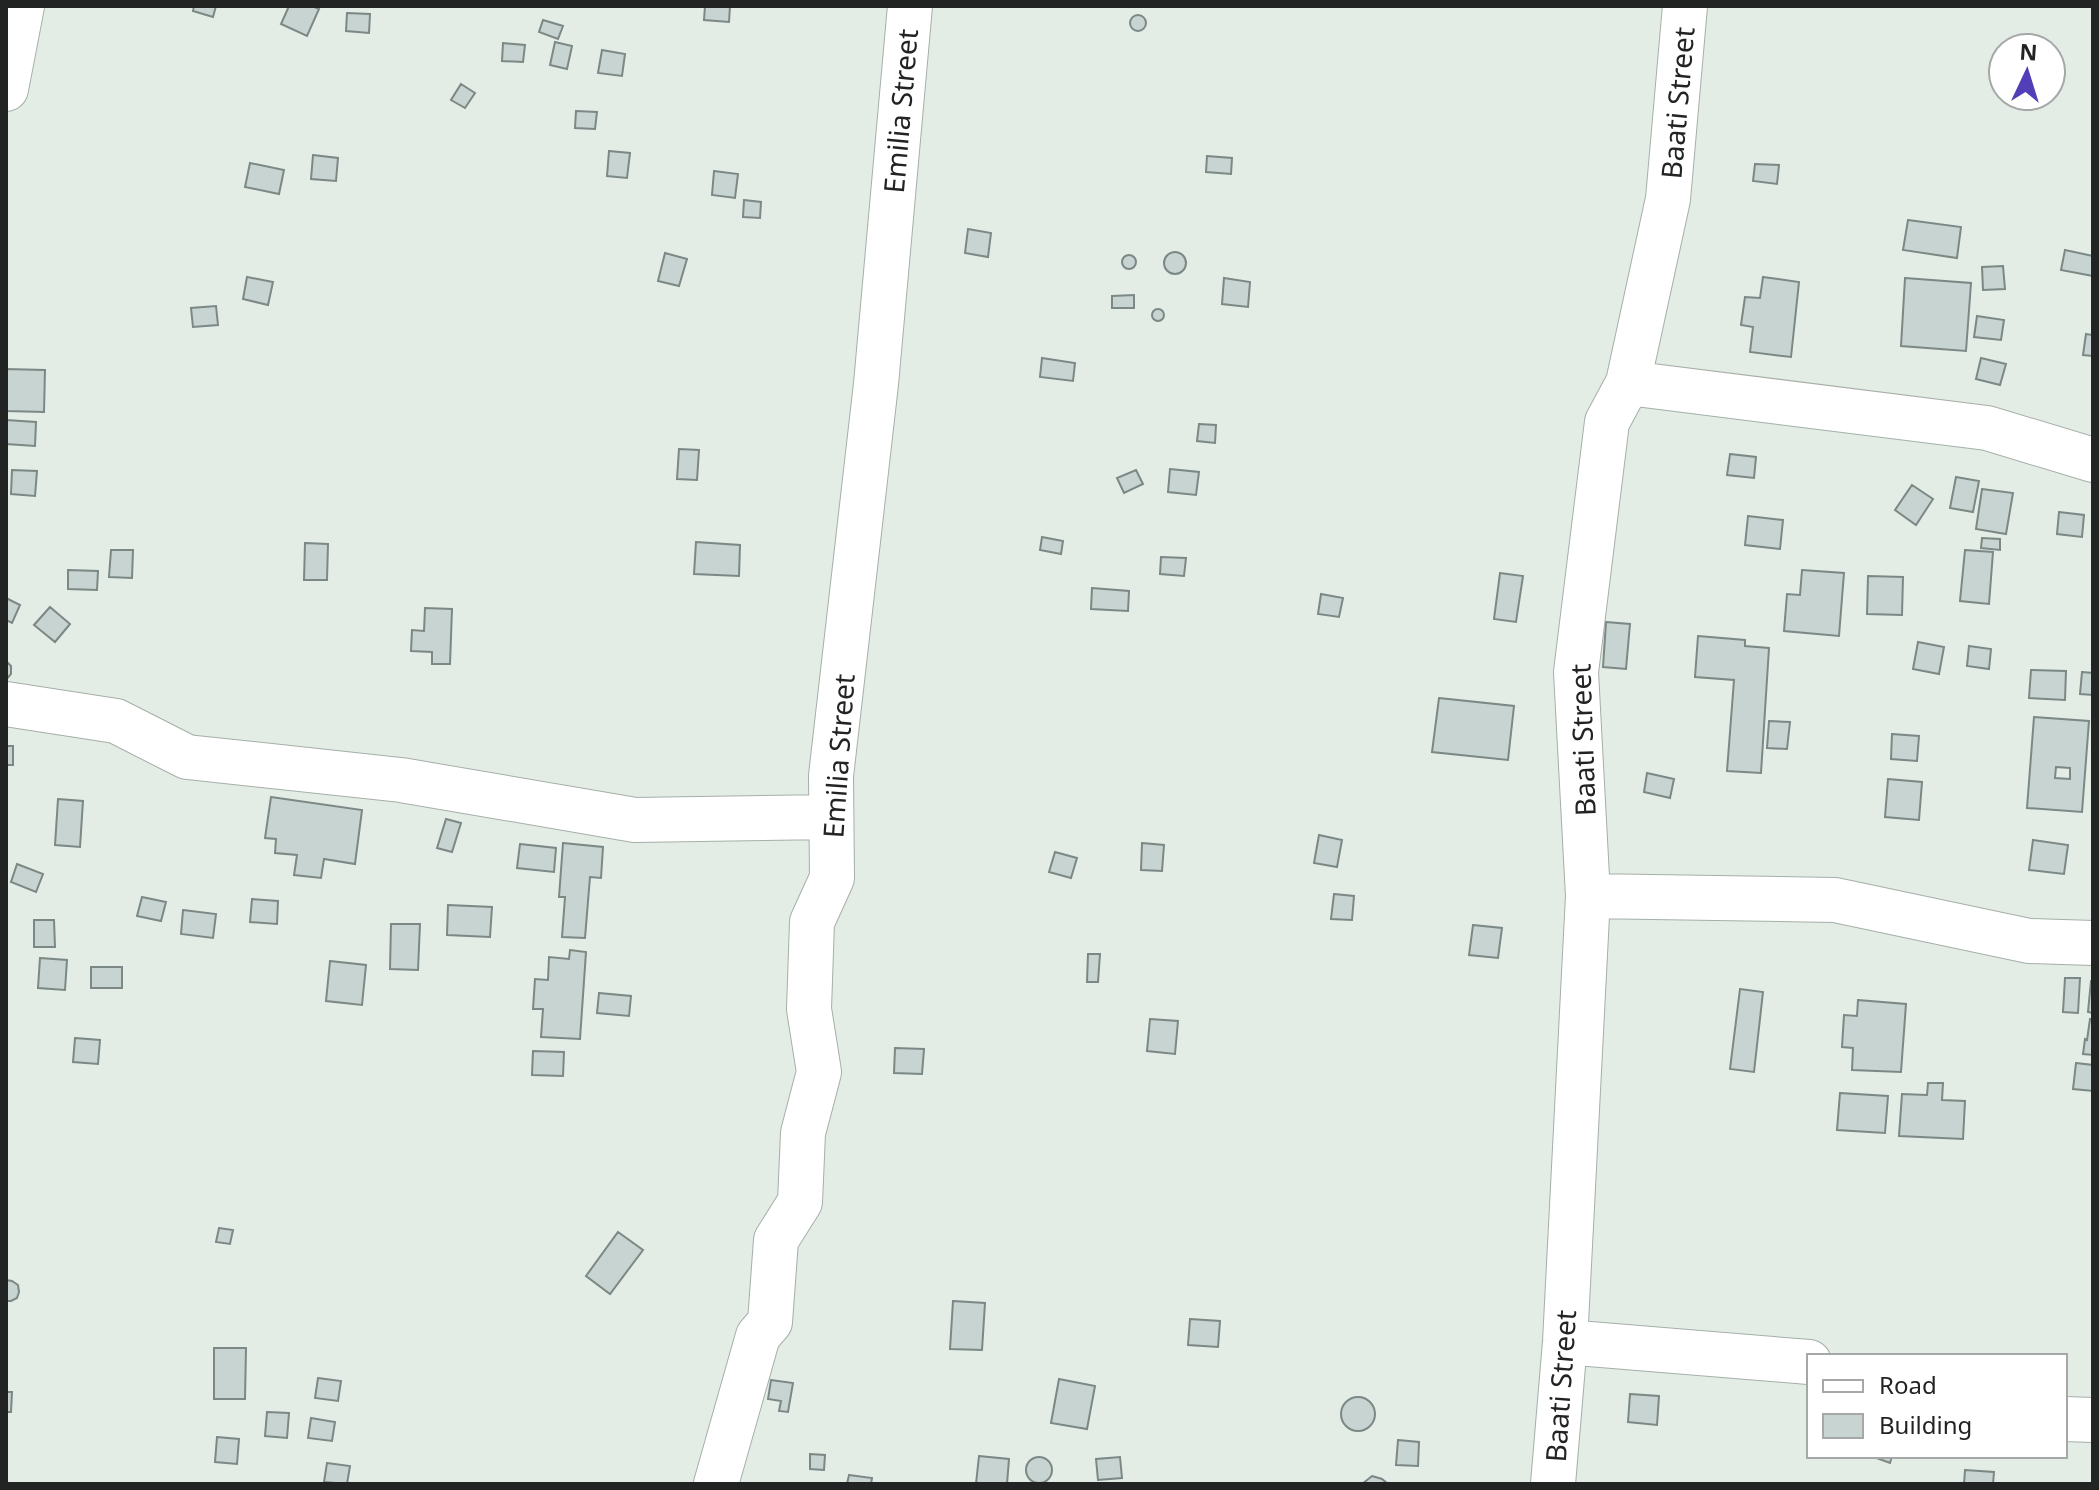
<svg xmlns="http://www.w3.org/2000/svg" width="2099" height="1490" font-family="'Noto Sans',sans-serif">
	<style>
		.building { fill: #c7d4d1; stroke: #7c8885; stroke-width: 2; fill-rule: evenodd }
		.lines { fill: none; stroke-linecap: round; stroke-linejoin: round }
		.minor-casing { stroke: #a5afa8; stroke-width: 46 }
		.minor { stroke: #fff; stroke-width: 44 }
		.labels { text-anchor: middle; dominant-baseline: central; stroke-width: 7; stroke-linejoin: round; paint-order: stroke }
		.street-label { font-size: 28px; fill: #212422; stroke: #fff }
	</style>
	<rect width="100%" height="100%" fill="#e3ede6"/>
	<path class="building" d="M194 6H216L213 17 193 11Z
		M289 6H312L319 9 307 36 281 24Z
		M705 6H730L729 22 704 20Z
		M347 13 370 14 369 33 346 31Z
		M1130 23a8 8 0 1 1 16 0a8 8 0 1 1-16 0Z
		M543 20 563 26 558 39 539 32Z
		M555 42 572 46 567 69 550 65Z
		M503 43 525 45 523 62 502 61Z
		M602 50 625 54 622 76 598 73Z
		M461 84 475 93 465 108 451 100Z
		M576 111 597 112 595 129 575 128Z
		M609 151 630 153 627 178 607 176Z
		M313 155 338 158 336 181 311 179Z
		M1207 156 1232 158 1231 174 1206 172Z
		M250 163 284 170 279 194 245 187Z
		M1755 164 1779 165 1777 184 1753 181Z
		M714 171 738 174 735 198 712 195Z
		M744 200 761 202 760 218 743 217Z
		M1908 220 1961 227 1957 258 1903 250Z
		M968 229 991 233 988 257 965 253Z
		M2065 250 2093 256V276L2061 270Z
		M1164 263a11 11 0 1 1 22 0a11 11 0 1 1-22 0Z
		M665 253 687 259 679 286 658 281Z
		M1122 262a7 7 0 1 1 14 0a7 7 0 1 1-14 0Z
		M2003 266 2005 289 1983 290 1982 267Z
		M247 277 273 282 268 305 243 299Z
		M1763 277 1799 282 1791 357 1750 352 1753 327 1741 325 1745 297 1760 298Z
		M1224 278 1250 282 1248 307 1222 304Z
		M1905 278 1971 283 1966 351 1901 346Z
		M1134 295V308H1112V296Z
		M216 306 218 325 193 327 191 308Z
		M1152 315a6 6 0 1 1 12 0a6 6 0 1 1-12 0Z
		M1977 316 2004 320 2001 340 1974 337Z
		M2086 334 2093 335V356L2083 355Z
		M1042 358 1075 363 1073 381 1040 377Z
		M1981 358 2006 364 2000 385 1976 379Z
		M6 369 45 370 44 412 6 411Z
		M6 420 36 422 35 446 6 444Z
		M1199 424 1216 425 1215 443 1197 441Z
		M679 449 699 450 697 480 677 479Z
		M1730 454 1756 457 1754 478 1727 475Z
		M1170 469 1199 472 1196 495 1168 492Z
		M12 470 37 471 35 496 11 494Z
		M1136 470 1143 484 1124 493 1117 478Z
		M1956 477 1979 481 1973 512 1950 508Z
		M1912 485 1933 499 1916 525 1895 510Z
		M1982 489 2013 493 2006 534 1976 529Z
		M2059 512 2084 515 2082 537 2057 534Z
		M1748 516 1783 520 1780 549 1745 545Z
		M1042 537 1063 541 1061 554 1040 550Z
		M1982 538 2000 539V550L1981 548Z
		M696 542 740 545 739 576 694 574Z
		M305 543 328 544 327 580H304Z
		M111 550H133L132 578 109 577Z
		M1965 550 1993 552 1989 604 1960 601Z
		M1161 557 1186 558 1184 576 1160 574Z
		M68 570 98 571 97 590 68 589Z
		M1802 570 1844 573 1839 636 1784 631 1787 594 1800 595Z
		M1500 573 1523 576 1516 622 1494 619Z
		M1868 576 1903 577 1902 615 1867 614Z
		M1092 588 1129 591 1128 611 1091 609Z
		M1321 594 1343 598 1339 617 1318 614Z
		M6 598 20 605 12 623 6 620Z
		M50 607 70 624 55 642 34 625Z
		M425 608 452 609 450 664H432V652L411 651 412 630 424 631Z
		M1606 622 1630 624 1626 669 1603 667Z
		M1698 636 1745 640V646L1769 648 1761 773 1727 771 1734 680 1695 677Z
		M1918 642 1944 647 1939 674 1913 669Z
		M1969 646 1991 649 1989 669 1967 666Z
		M6 661 11 666V674L6 680Z
		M2031 670 2066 671 2065 700 2029 698Z
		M2082 672 2093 673V695L2080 694Z
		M1439 698 1514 706 1508 760 1432 752Z
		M2034 717 2089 721 2082 812 2027 808ZM2056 767 2070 768V779L2055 778Z
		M1769 721 1790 722 1787 749 1767 748Z
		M1892 734 1919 736 1917 761 1891 759Z
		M6 746H13V765H6Z
		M1647 773 1674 779 1670 798 1644 792Z
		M1888 779 1922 782 1919 820 1885 817Z
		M271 797 362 810 355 864 324 859 321 878 294 875 297 855 275 853 276 839 265 838Z
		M58 799 83 801 80 847 55 845Z
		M446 819 461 823 452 852 437 848Z
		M1319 835 1342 840 1337 867 1314 863Z
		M2033 840 2068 845 2064 874 2029 870Z
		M563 843 603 847 601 878 590 877 585 938 562 937 565 897H559Z
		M1142 843 1164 845 1162 871 1141 870Z
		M520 844 556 848 554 872 517 868Z
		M1055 852 1077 858 1071 878 1049 872Z
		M17 864 43 874 36 892 11 882Z
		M1334 894 1354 896 1352 920 1331 919Z
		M142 897 166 902 161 921 137 916Z
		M252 899 278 901 277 924 250 922Z
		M448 905 492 907 490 937 447 935Z
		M183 910 216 914 213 938 181 934Z
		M34 920H54L55 947H34Z
		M391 924H420L418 970 390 969Z
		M1473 925 1502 928 1498 958 1469 955Z
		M570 950 586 952 580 1039 541 1037 543 1009H533L535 979 548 980 549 957 569 959Z
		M1088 954H1100L1098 982H1087Z
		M40 958 67 960 65 990 38 988Z
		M330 961 366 965 362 1005 326 1001Z
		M91 967H122V988H91Z
		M2065 978H2080L2078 1013 2063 1012Z
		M2091 981H2093V1013L2088 1012Z
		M1740 989 1763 992 1754 1072 1730 1069Z
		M599 993 631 996 629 1016 597 1013Z
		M1858 1000 1906 1004 1901 1072 1852 1070 1853 1048 1842 1047 1844 1015 1857 1016Z
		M1150 1019 1178 1021 1175 1054 1147 1051Z
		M2090 1019 2093 1020V1055L2083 1054 2085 1039 2087 1040Z
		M75 1038 100 1040 98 1064 73 1062Z
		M895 1048 924 1049 922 1074 894 1073Z
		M533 1051 564 1052 563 1076 532 1075Z
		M2076 1063 2093 1065V1091L2073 1089Z
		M1928 1083H1943L1942 1100 1965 1101 1963 1139 1899 1136 1902 1094 1927 1095Z
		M1840 1093 1888 1096 1885 1133 1837 1130Z
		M219 1228 233 1230 230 1244 216 1242Z
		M618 1232 643 1250 610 1294 586 1276Z
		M6 1280 12 1281 18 1285 19 1292 17 1298 11 1301H6Z
		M953 1301 985 1303 982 1350 950 1349Z
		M1190 1319 1220 1321 1218 1347 1188 1345Z
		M214 1348H246L245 1399H214Z
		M318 1378 341 1381 338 1401 315 1398Z
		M1059 1379 1095 1386 1087 1429 1051 1423Z
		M771 1380 793 1383 788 1412 779 1411 781 1401 768 1399Z
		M6 1392H12L11 1412H6Z
		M1630 1394 1659 1396 1657 1425 1628 1422Z
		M1341 1414a17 17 0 1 1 34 0a17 17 0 1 1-34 0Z
		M267 1412 289 1413 287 1438 265 1436Z
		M311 1418 335 1422 332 1441 308 1438Z
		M217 1437 239 1439 237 1464 215 1462Z
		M1398 1440 1419 1442 1418 1466 1396 1465Z
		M810 1454 825 1455 824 1470 810 1469Z
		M979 1456 1009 1459 1007 1484H976Z
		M1871 1456H1892L1890 1463Z
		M1026 1470a13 13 0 1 1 26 0a13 13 0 1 1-26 0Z
		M1120 1457 1122 1478 1098 1480 1096 1459Z
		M327 1463 350 1466 347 1484 324 1482Z
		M1965 1470 1994 1472 1993 1484H1964Z
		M849 1475 872 1478 871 1484H847Z
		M1372 1476 1382 1479 1388 1484H1362Z"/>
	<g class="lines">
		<defs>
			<path id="minor" d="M6 89 22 6
				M1628 383 1987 428 2093 460
				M6 704 116 721 187 757 401 780 635 820 831 817
				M1588 896 1835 900 2029 941 2093 943
				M1565 1342 1809 1362
				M2065 1419 2093 1420
				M716 1484 758 1336 770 1322 776 1240 800 1202 803 1133 819 1072 809 1009 812 922 832 878 831 776 876 384 910 6
				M1553 1484 1565 1342 1588 896 1576 672 1607 422 1628 383 1668 199 1685 6"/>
		</defs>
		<use href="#minor" class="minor-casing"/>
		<use href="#minor" class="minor"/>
	</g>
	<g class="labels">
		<g class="street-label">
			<text transform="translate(1677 103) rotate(-85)">Baati Street</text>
			<text transform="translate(900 111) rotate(-85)">Emilia Street</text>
			<text transform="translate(1582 740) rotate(-92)">Baati Street</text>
			<text transform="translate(838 756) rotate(-86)">Emilia Street</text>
			<text transform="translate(1560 1386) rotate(-86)">Baati Street</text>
		</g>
	</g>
	<rect width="2099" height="1490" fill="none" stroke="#212422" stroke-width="16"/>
	<rect x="1807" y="1354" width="260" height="104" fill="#ffffff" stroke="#a6a7a7" stroke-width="2"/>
	<rect x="1823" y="1380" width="40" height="12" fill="#ffffff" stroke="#a6a7a7" stroke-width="2"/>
	<text x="1879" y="1394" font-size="24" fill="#212422">Road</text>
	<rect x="1823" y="1414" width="40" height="24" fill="#c7d4d1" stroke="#a6a7a7" stroke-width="2"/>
	<text x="1879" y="1434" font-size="24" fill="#212422">Building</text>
	<g transform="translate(2027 72) rotate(4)"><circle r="38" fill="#ffffff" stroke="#a6a7a7" stroke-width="2"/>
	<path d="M0-6L14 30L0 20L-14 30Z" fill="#523fb7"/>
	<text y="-12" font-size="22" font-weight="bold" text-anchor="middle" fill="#212422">N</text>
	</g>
</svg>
